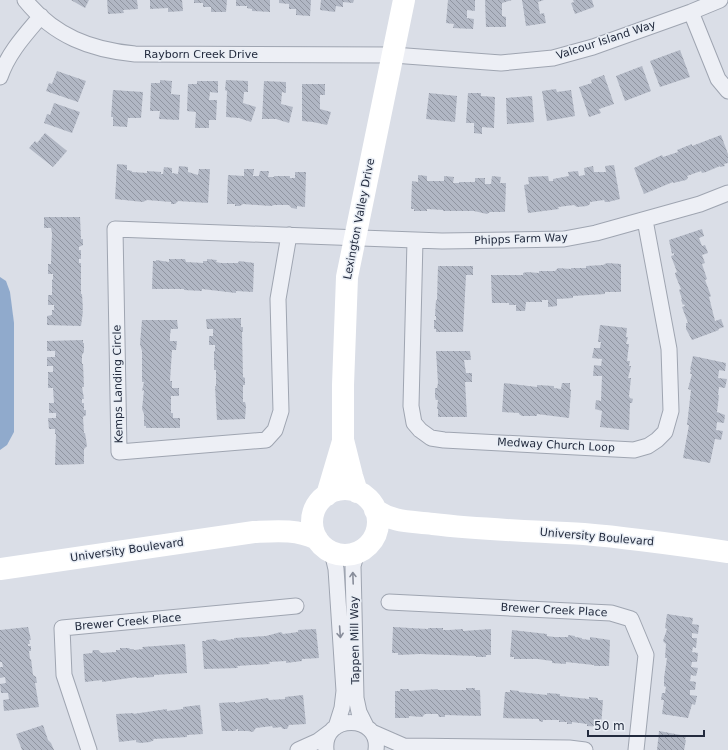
<svg xmlns="http://www.w3.org/2000/svg" width="728" height="750" font-family="'DejaVu Sans',sans-serif">
	<style>
		.water { fill: #90aacc }
		.building { fill: url(#building-back-hatch) }
		.lines { fill: none; stroke-linecap: round; stroke-linejoin: round }
		.street-casing { stroke: #9fa5b1; stroke-width: 17 }
		.street { stroke: #edeff5; stroke-width: 15 }
		.secondary { stroke: #fff; stroke-width: 22 }
		.oneway { stroke: #888d9a }
		.labels { text-anchor: middle; dominant-baseline: central; stroke-width: 3; stroke-linejoin: round; paint-order: stroke }
		.street-label { font-size: 11px; fill: #232b3e; stroke: #e9eef5 }
	</style>
	<defs>
		<pattern id="building-back-hatch" width="6" height="6" patternUnits="userSpaceOnUse"><rect width="6" height="6" fill="#b1b7c4"/><path d="M-1 5l2 2M0 0l6 6M5-1l2 2" fill="none" stroke="#9095a1"/></pattern>
	</defs>
	<rect width="100%" height="100%" fill="#dadee7"/>
	<path class="water" d="M0 277 6 281 10 292 14 323V432L7 445 0 450Z"/>
	<path class="building" d="M71 0H89L85 8Z
		M107 0H137L138 9 123 10 124 13 108 14Z
		M150 0H182L183 11 168 12V8L150 9Z
		M194 0H227L226 12H211V7H203V3H194Z
		M236 0H270V12L252 11V9L247 8V6H236Z
		M279 0H311L310 16 296 15V9H289V4L279 3Z
		M321 0H354L353 3 343 2V7L336 6 335 12 320 10Z
		M448 0H475V11L467 10V18L474 19 473 29 453 28 454 24 446 23Z
		M485 0H512L502 3V16L506 17V27H486Z
		M522 0H544L538 2 540 14 544 13 546 23 526 26Z
		M573 0H592L594 7 575 14 571 3 574 2Z
		M680 50 690 77 660 87 650 61Z
		M642 66 651 91 625 101 616 76Z
		M57 71 86 81 78 102 46 91 49 83 52 84Z
		M604 75 614 104 599 109 601 113 589 117 579 87 592 83 591 80Z
		M160 80 172 81 171 94 180 95 179 120 159 119 160 111H150L151 83H160Z
		M226 80 248 81V92H244L243 103 256 107 251 122 239 118 226 117 227 91 225 90Z
		M197 81H218V93L210 92 209 100H217L216 120H209V128H195L196 112 187 111 188 84H197Z
		M264 81 286 82V93L282 92 281 104 293 107 289 123 276 119H262Z
		M302 84H325V95H320V109L331 112 327 125 313 122 302 121Z
		M556 89 557 92 571 90 575 116 547 121 542 91Z
		M113 90 143 92 141 118H128L127 127 113 126V117H111Z
		M429 93 457 96 455 122 426 119Z
		M468 93H481V96L495 97 494 128 482 127V134L474 133V123H466Z
		M532 96 534 122 507 124 506 98Z
		M54 103 80 112 72 133 44 123 47 114 50 115Z
		M45 133 67 151 53 167 29 148 35 141 37 143Z
		M721 135 728 154V163L724 164 725 166 720 167V166L706 172 702 173 701 171 687 176 688 178 686 180 673 183V182L644 194 634 168 662 155 663 157 678 152 677 150 692 144V146Z
		M117 164 127 165V170L132 171V172L147 173V171L161 172V174H163L164 167 172 168V173L178 174 179 166 188 167V172L198 175 199 169H210L208 203 178 201 175 204H171V202L147 200 143 202 115 199Z
		M614 165 620 199 608 202H605L604 200 590 202V204L587 206 577 207 574 205 558 207 559 209 528 213 524 185 529 184 528 177 548 176 549 181H553V179L569 176 568 172 578 171 579 176 585 175 584 168 593 166 594 172H606L605 166Z
		M244 169H254L253 176H259L260 171H269L268 177H274V176H290V178H295V172H306L305 207 297 206V209L292 208 289 205H274L271 206 243 204 240 206H235V204H227L228 175 244 176Z
		M418 175 427 176V181H444V176L454 177 453 183H459V182H475V178H485V184H491L492 176 501 177 500 183H506L505 212H490L487 214 474 211H443V210L427 209V211H414V209H411L412 181 418 182Z
		M44 217H80L81 239H83V245L79 247V250H81V259H79V263H81V294H82L83 310 81 311H83L81 326 47 325V316L52 315V310H54V305H48V295H52V279L53 280V274H48V264H51L52 233 51 228H44Z
		M702 229 704 236 699 238 702 246 705 245 708 253 702 255 705 263 702 264 707 279 705 280 711 296 709 297 715 321 721 319 724 327 718 329 719 330 692 340 686 329V323H688L682 307 685 306 684 304 683 305 681 300 682 299 679 290 681 289 676 277 675 273 677 272 671 256 674 255V253L672 254 669 240Z
		M169 259H185L186 262 203 263V261H207V259L217 260 216 262 221 263H238L239 261 254 263 253 292 236 291V293L202 289V291L184 290V289H152L153 261H156V260L169 262Z
		M607 263 621 264V292H605V294L573 296V298L557 299V306L548 307V300H542V302H526L525 311H516V305H509V303H492L491 275H523V273L527 272 539 273V271H555L558 268 571 269V268H586V266L603 265Z
		M438 266H473V275H466L463 332H436V329H434V320H436V316H435L436 300H437Z
		M241 318V327H243V332H242L243 377 245 378V385H243V402H245L246 406 245 419 217 420 215 386H216V370H214V351H215V345H209V336H213V329H207L206 319Z
		M142 320H177L178 329H171L170 335V341H177L176 350H172L170 381H172V388H179V396H171V413H173V418H180V428H146V426H144V414L142 409 144 390 142 391 144 382H142V351L140 344Z
		M600 325 627 328 626 337H628L626 344H629L627 361H630L629 366H631L628 378H631L629 396 630 398 633 399 632 403H630L629 430 600 427 602 411 595 409 596 400 601 401 602 376H593L594 365 601 366 602 359 592 358 594 348H600L601 342H598Z
		M83 340V343H84V352L82 355V364H83L84 387H82L84 399H82V403H84V410H86V415L83 417 84 433H85L87 446 84 449V464L55 465 56 434H55V429H49L48 418H56V413H49V403H54L53 388H48V372H53V366H47V357H55V351H47V341Z
		M436 351H470L471 360H464L466 373H472V382H465L467 417H438V409H437L438 400H436L435 397V388H437L438 383Z
		M693 356 726 363 725 371 719 370 718 378 727 379 725 388 719 387 718 395H719L717 412 725 415 724 423 717 422 716 430 723 431 721 440 715 439 710 463 683 458 689 425H687L691 390 688 389 692 374H690L691 370H690Z
		M504 383 537 387V385L554 386V388L561 389 562 383H570V389L571 390 569 418 537 414V416H522L519 414V413L502 412Z
		M667 614 693 618 692 624 699 625 698 634 692 633V638H697L696 648 693 647 692 652 698 653 697 662H692L691 667 698 668 696 676 691 675 690 681 696 682 695 690H690V695L697 696 695 705 692 704 688 718 662 714 664 700H661L662 693H665L666 687 664 686V678L667 658H665L666 644 663 641 667 629 665 628Z
		M28 627 31 640H29L30 644H28V646H31V651H29L30 659H31L33 675 36 677 37 683H35L39 707 4 711 3 700 9 699 8 693H1L0 684 6 683 5 677 0 678V667H3L2 662H0V630Z
		M393 627 428 629V628H443V630H449L463 629V631L491 629V655H486V657H476V656L420 654 398 655V653H392Z
		M316 629 319 658 302 659V661L286 663V661L269 662 270 664 237 666 238 668 204 669 202 641H206V640L215 639 219 641 233 639 234 640V638L266 636 281 632 283 634 298 632V630Z
		M512 630 547 634V636L554 637H568V635L575 636V637L582 638V639L590 640V637L610 640 609 666H594V665L566 662V664L552 663V661L538 659H514V657H510Z
		M185 644 187 673 154 675V677L137 678 136 677 102 682V680L85 682 83 654 92 653 93 650H98L101 653 116 652V650H120V648H129L130 649H133L134 650 143 649 142 647Z
		M466 688H475V690H480L481 716 445 715V717H439L438 714H425L422 717 409 716V718H395V691H400V689H409V691L437 689 438 690H466Z
		M510 690 519 691V692L547 695V693L560 694V696L589 699V697L598 698V700H603L601 727 587 726V724L572 722V724H567V722H559V720H543V722L539 721V719L503 718 505 692H510Z
		M303 695 306 724 289 725 287 729H283L281 727 273 728 272 726 256 728 253 732 248 731H238V729L235 730 236 731H222L219 703 235 702V703L268 698 269 700 285 699V697Z
		M200 705 203 734 187 735V737L153 739 154 740 150 742 140 743 136 742V740L119 742 116 714 134 713 133 714 167 709V711L183 709V707Z
		M43 725 48 740 51 743 54 750H22L16 734Z
		M659 731 686 736 685 740H686L684 750H657Z"/>
	<g class="lines">
		<defs>
			<path id="street" d="M25 0C54 36 91 50 135 54L393 55 501 63 553 58 593 47 691 12 720 0
				M691 12 718 79 728 91
				M0 77C8 53 25 35 41 16
				M289 235 278 299 281 411 275 430 266 440 119 452 115 229 442 241 564 239 596 233 700 204 728 193
				M415 240 411 406 414 423 420 430 431 438 444 440 634 450 648 446 657 440 665 432 671 411 669 349 645 220
				M332 552 336 569 344 691 342 708 336 727
				M357 552 353 566 356 698 359 712 366 726
				M389 602 611 613 631 619 646 655 636 750
				M372 732 404 746 569 748 585 750
				M89 750 64 675 62 628 296 606
				M298 750 318 741 330 732
				M326 750C322 713 381 714 376 750"/>
		</defs>
		<use href="#street" class="street-casing"/>
		<use href="#street" class="street"/>
		<path class="secondary" d="M312 522a33 33 0 1 1 66 0a33 33 0 1 1-66 0Z
			M357 492 352 476 343 440V385L347 277 404 0
			M327 495 343 441
			M375 510C395 523 410 521 433 524 483 530 533 531 584 534 632 538 680 545 728 552
			M0 569 254 532C276 531 297 529 317 539"/>
	</g>
	<defs><path id="oneway-shaft" d="M-6 0H5M1.5-3L5.5 0L1.5 3" fill="none" stroke-width="1.6" stroke-linecap="round" stroke-linejoin="round"/></defs>
	<g class="oneway">
		<use href="#oneway-shaft" transform="translate(353 578) rotate(-92)"/>
		<use href="#oneway-shaft" transform="translate(340 632) rotate(86)"/>
	</g>
	<g class="labels">
		<g class="street-label">
			<text transform="translate(606 40) rotate(-18)">Valcour Island Way</text>
			<text x="201" y="54">Rayborn Creek Drive</text>
			<text transform="translate(359 219) rotate(-79)">Lexington Valley Drive</text>
			<text transform="translate(521 239) rotate(-2)">Phipps Farm Way</text>
			<text transform="translate(118 384) rotate(-91)">Kemps Landing Circle</text>
			<text transform="translate(556 445) rotate(3)">Medway Church Loop</text>
			<text transform="translate(597 537) rotate(5)">University Boulevard</text>
			<text transform="translate(127 550) rotate(-8)">University Boulevard</text>
			<text transform="translate(554 610) rotate(3)">Brewer Creek Place</text>
			<text transform="translate(128 622) rotate(-5)">Brewer Creek Place</text>
			<text transform="translate(355 640) rotate(-91)">Tappen Mill Way</text>
		</g>
	</g>
	<path d="M588 730v6h116v-6" fill="none" stroke="#232b3e" stroke-width="2"/>
	<text x="594" y="730" font-size="12" fill="#232b3e" stroke="#e9eef5" stroke-width="3" paint-order="stroke">50 m</text>
</svg>
